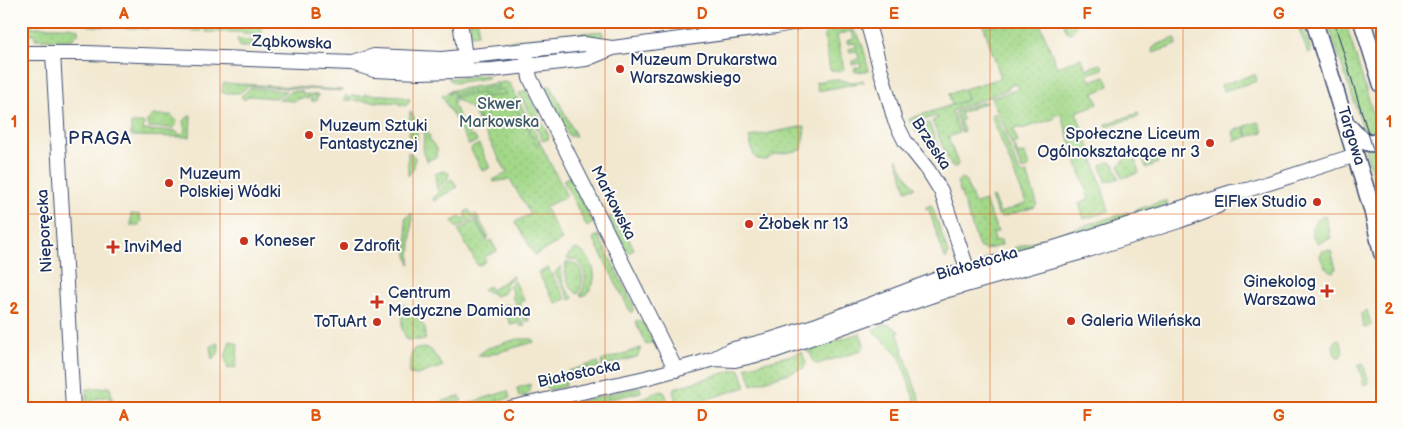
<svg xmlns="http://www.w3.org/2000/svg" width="1403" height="429" font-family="'Balsamiq Sans',sans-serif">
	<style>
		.grass { fill: url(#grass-dots); stroke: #5f8474 }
		.garden { fill: #a3d889; stroke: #5f8474 }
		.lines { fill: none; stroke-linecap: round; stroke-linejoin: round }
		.minor-casing { stroke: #3b4b6f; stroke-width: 16 }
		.major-casing { stroke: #3b4b6f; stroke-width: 19 }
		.minor { stroke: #fff; stroke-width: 14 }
		.major { stroke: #fff; stroke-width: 16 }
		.tram { stroke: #1b2f5e; stroke-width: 1 }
		.grid { fill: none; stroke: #de5710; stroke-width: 1; stroke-opacity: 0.55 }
		.poi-dot { fill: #c8321e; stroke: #fdfcf7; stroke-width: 2 }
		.labels { text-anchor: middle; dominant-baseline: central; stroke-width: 4; stroke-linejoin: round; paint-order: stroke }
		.street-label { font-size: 16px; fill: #1b2f5e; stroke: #fdfcf7 }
		.poi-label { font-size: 16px; fill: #1b2f5e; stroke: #fdfcf7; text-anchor: start }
		.park-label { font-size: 16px; fill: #3d5969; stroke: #fdfcf7 }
		.neighbourhood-label { font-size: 18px; letter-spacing: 1px; fill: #1b2f5e; stroke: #fdfcf7 }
		.neatline { fill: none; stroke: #de5710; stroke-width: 2 }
		.grid-label { font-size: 16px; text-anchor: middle; font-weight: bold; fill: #de5710 }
	</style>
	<defs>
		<pattern id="grass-dots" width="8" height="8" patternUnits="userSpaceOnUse" patternTransform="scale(1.25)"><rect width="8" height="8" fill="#a3d889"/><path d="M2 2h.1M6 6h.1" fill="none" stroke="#8cba79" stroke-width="1.8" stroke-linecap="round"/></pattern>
	</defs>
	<rect width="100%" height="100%" fill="#fdfcf7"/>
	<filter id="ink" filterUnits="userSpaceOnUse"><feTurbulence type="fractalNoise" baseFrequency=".02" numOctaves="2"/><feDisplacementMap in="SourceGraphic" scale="10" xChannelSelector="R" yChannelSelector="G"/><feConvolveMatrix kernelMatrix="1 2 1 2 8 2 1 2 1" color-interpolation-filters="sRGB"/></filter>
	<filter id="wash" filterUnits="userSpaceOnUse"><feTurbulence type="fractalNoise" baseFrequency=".0096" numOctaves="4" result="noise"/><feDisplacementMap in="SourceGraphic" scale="20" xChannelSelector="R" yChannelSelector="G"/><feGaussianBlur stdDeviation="1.12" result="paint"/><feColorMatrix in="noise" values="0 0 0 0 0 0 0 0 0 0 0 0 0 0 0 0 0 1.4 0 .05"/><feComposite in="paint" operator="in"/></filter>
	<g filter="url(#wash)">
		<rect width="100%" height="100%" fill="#f2e8d0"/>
		<path class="grass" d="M88 21 146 24 148 29 90 26H89Z
			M240 21H261L262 38 241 32H206L204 26 240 28Z
			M469 21H478V34L471 35Z
			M982 21H990L991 27 999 24 998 21H1002L1004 26 1019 21H1039L1057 67 1081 58 1086 69 1100 64 1102 65 1103 69 1087 74 1090 81 1105 76 1109 85 1108 87 1094 93 1098 104 1076 112 1092 155 1109 211 1084 219 1079 203 1089 199 1061 114 1053 116 1054 119 1021 129 1020 127 1013 130 1018 142 1014 143 1018 155 1025 153 1029 168 1022 170 1000 116 991 98 1019 89 1017 84 1009 86V89L952 111 959 133 948 137 958 164 956 167 951 166 932 121 937 119 936 116 911 124 909 119 967 100 964 89 1001 78Z
			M1063 21H1073L1076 28 1071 33 1067 32Z
			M1296 21H1300L1312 52 1308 53Z
			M1327 21H1345L1378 130 1367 134 1364 131Z
			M160 24 200 25 201 31 162 30Z
			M28 27H69L78 29V34L73 39 68 40 35 39V34H28Z
			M848 28C863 32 865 58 869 71L856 72 854 71 855 68 861 67 860 63 852 65V61L859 59 857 51 850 52 849 49 856 47V43L848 44 847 41 854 39 852 31 837 35 844 69 842 71 830 70 824 35 826 32Z
			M603 31V36L560 41 557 40V36Z
			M550 36V43L495 48 499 42Z
			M237 38 261 43V47H240Z
			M1175 38 1177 45 1153 53 1152 49 1156 45Z
			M1255 74 1257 81 1223 91 1221 85Z
			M488 75V78L454 83 448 78Z
			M832 79 854 82 863 80 864 82 818 91 816 82Z
			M505 82 510 84 567 196 545 207 562 240 535 255 515 222 530 214 510 179 494 182 493 180 507 173 471 107 452 97 455 103 453 105 471 137 474 136 477 141 469 145 442 96 449 91Z
			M223 83 343 90V91L249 86 239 93H222Z
			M550 84 576 136H569L545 88Z
			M251 88 286 91 276 98 249 96 246 99H243L241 96Z
			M526 90 549 136 548 139 543 141 519 93Z
			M291 91H302L303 94 318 95 316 101H311V97L309 96 308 99 301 98 295 101 279 100Z
			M365 94 402 96 404 98 410 99 409 102 407 105 400 106V103L344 100 346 95 349 98 354 95 364 97Z
			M985 101 986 103 960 113 963 120 960 121 964 131 961 132 955 112Z
			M410 111 417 122V140L409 142Z
			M996 113 1020 174 1027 173 1037 203 1035 207 1002 217 998 215 991 198 993 197 1000 213 1026 203 991 115Z
			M1138 113 1139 116 1107 127 1106 124Z
			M153 115H171L177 121 176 126 174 128 149 127 147 125V121Z
			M191 115 190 137 131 136V123H144L143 130 175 131 181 135 185 131 183 121Z
			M1259 122 1263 132 1248 137 1245 126Z
			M929 123 946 166H943L914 128Z
			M805 126 802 150 773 155 766 160 757 159 754 156 749 137Z
			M1244 127 1247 137 1235 141 1233 131Z
			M427 131 430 137 429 139 437 149 436 157 427 161 423 154 424 132Z
			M479 144 490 168 483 171 472 152 471 148Z
			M1382 147V207L1365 149Z
			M1154 151 1158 163 1146 168 1140 153 1141 152Z
			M408 152 415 157 414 168 408 176Z
			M1134 155 1139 173 1122 178 1119 166 1126 158Z
			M897 158 906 175 915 188 906 190Z
			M1109 162 1114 164 1119 178 1106 182 1101 165Z
			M443 171 449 173 448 178 437 190 435 174Z
			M569 177 593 223 587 227 563 180Z
			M961 178 965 180 975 204 985 201 998 232 993 233 995 241 1001 240 1002 245 985 250 979 247 957 182Z
			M452 179 457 187 434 201 433 199 447 182Z
			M1167 200 1168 205 1136 215 1135 210Z
			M469 210 473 216 476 214 489 237 487 239 475 218 457 228 452 221 461 216 463 219 465 218V212Z
			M1128 212 1130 217 1048 243 1016 251 1014 248Z
			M412 213V218L410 264 407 256V235L405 218Z
			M131 214 140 215 141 220 138 226H131Z
			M616 214 634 249 631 252H627L609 218Z
			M1325 216 1331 238 1318 243C1307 232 1311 221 1325 216Z
			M475 221 488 242 491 240 497 251 484 257 486 261 478 266 458 230Z
			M598 235 634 306 633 311 631 313 593 238Z
			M576 249C595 256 602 285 583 296L580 295C587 285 587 269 577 260L567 259 569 254Z
			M1329 250 1331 251 1336 268 1334 272C1325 270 1323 264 1320 256L1322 251Z
			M570 262 579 266C583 276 584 284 578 294 567 287 564 275 566 263Z
			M561 266C561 278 564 289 574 298L570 300 555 273Z
			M548 268 566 299 556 304 538 273Z
			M512 276 513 278 507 282 504 293 495 296 490 292H485L483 289 489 286 492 290Z
			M514 280 524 300 519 303 530 321H525L512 297 513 293 509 286Z
			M402 305H405L425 327V340H407L402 329Z
			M504 305H509C515 313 521 318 525 326H520L519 323 511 325 502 308 495 311Z
			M1367 310 1371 325 1365 328 1363 327 1361 314Z
			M638 320 643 324 653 342 646 345 635 321Z
			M860 333 864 345 861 350 858 352 817 364 813 361 810 352 808 353 807 350 814 348 815 346H820Z
			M517 339H533L534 342 485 356 478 355 488 348Z
			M1337 339C1343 343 1344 351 1340 357H1337L1334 352 1333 343Z
			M230 341 238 344 236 367 228 369 225 357Z
			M217 343 219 345 218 354 212 359 210 347Z
			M427 348 431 350 443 366 417 375 409 374 411 356 414 349Z
			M641 348 637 357 602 366 601 361Z
			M802 352 806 363 804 368 752 385 746 367Z
			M598 362 599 367 568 374V371Z
			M1363 363 1369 383 1364 385 1358 365Z
			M738 369 740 370 746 387 679 408 673 391 674 388Z
			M564 373 566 386 550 390 544 385 542 380Z
			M530 384V392L527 395 519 397 517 388Z
			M110 387 114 408H112L108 396 92 400 94 408H87L86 389Z
			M640 387 641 392 571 408H552Z
			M508 391 510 398 463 408 462 405Z
			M662 391 665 393 669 405 660 408H613L612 406 649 397 652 393Z
			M460 396 462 401 433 408H420Z"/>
		<path class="garden" d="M497 83 498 87 493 88 492 86H489V88L454 94 453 92H450L449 95V91Z
			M503 89 506 94 486 97 485 92Z
			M964 89 967 100 952 105 949 94Z
			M482 93 484 102 482 103V106L485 107 487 118 484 120 486 125H488L489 128 484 130 478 120 480 119 476 107 472 109 453 97Z
			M516 96 540 142 535 145 533 136 531 137 528 132 530 130 528 127 526 128 513 102Z
			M930 205 932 206 948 253 947 258H945L929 210 925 208Z
			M888 324 900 332H897L922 408H917L901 360 897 353 874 332V329Z"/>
	</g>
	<g filter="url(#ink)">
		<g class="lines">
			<defs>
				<path id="minor" d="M460 21 466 65
					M867 21 895 121 905 141 928 170 941 191 970 277
					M526 51 530 78 676 370
					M21 53H86L352 63 374 70 419 72 492 70 586 59 613 48 776 26 803 21
					M53 53 73 408
					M352 63 374 56 442 59 584 44 612 48
					M714 359 735 360 774 351 948 290 1082 252 1179 221 1218 206
					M510 408 645 378 700 363 713 359 730 350 773 339 814 326 943 277 1039 251 1051 249 1232 192 1247 190 1356 155"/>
				<path id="major" d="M1314 21 1372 209 1382 253
					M1362 21 1382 85
					M1349 127C1358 136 1370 152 1382 137"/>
			</defs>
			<use href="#minor" class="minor-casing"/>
			<use href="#major" class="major-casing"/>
			<use href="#minor" class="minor"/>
			<use href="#major" class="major"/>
			<path class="tram" d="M1334 21 1382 179"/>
		</g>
	</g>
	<path class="grid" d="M220 21V408M413 21V408M605 21V408M798 21V408M990 21V408M1183 21V408M21 214H1382"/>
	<g class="poi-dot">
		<circle cx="620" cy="69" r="5"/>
		<circle cx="309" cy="135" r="5"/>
		<circle cx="1210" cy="143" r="5"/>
		<circle cx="169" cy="183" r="5"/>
		<circle cx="1317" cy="202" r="5"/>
		<circle cx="749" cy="224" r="5"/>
		<circle cx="244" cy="241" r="5"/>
		<circle cx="344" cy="246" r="5"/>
		<path d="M110.5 239.5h5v5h5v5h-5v5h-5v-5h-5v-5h5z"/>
		<path d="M1324.5 283.5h5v5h5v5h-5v5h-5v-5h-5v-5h5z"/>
		<path d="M374.5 294.5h5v5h5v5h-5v5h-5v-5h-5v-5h5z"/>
		<circle cx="1071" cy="321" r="5"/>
		<circle cx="377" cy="322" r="5"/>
	</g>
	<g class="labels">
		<g class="street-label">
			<text transform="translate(292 43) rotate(2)">Ząbkowska</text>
			<text transform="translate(1351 136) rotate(73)">Targowa</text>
			<text transform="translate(931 144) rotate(57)">Brzeska</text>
			<text transform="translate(613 203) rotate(63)">Markowska</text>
			<text transform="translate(45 231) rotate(-93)">Nieporęcka</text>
			<text transform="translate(977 264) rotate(-16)">Białostocka</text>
			<text transform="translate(579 374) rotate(-12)">Białostocka</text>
		</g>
		<g class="poi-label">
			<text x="630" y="60">Muzeum Drukarstwa<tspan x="630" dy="18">Warszawskiego</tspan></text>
			<text x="319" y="126">Muzeum Sztuki<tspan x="319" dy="18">Fantastycznej</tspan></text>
			<text x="1200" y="134" text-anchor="end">Społeczne Liceum<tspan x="1200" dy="18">Ogólnokształcące nr 3</tspan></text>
			<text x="179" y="174">Muzeum<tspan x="179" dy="18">Polskiej Wódki</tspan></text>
			<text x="1307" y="202" text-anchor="end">ElFlex Studio</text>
			<text x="759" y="224">Żłobek nr 13</text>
			<text x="254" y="241">Koneser</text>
			<text x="354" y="246">Zdrofit</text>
			<text x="124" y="247">InviMed</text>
			<text x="1316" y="282" text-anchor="end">Ginekolog<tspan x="1316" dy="18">Warszawa</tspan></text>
			<text x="388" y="293">Centrum<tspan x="388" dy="18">Medyczne Damiana</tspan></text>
			<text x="1081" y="321">Galeria Wileńska</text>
			<text x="367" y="322" text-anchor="end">ToTuArt</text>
		</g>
		<g class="park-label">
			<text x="499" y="104">Skwer<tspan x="499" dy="18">Markowska</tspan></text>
		</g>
		<g class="neighbourhood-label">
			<text x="100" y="138">PRAGA</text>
		</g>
	</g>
	<rect width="1403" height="429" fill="none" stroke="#fdfcf7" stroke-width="55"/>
	<rect x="28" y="28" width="1348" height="374" class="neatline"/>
	<g class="grid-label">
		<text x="124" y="19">A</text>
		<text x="316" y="19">B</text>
		<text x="509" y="19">C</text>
		<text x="702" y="19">D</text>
		<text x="894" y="19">E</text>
		<text x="1087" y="19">F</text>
		<text x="1279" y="19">G</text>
		<text x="14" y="127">1</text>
		<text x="1389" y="127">1</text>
		<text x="14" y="314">2</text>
		<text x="1389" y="314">2</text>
		<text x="124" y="421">A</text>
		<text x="316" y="421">B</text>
		<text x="509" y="421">C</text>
		<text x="702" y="421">D</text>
		<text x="894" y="421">E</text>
		<text x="1087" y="421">F</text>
		<text x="1279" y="421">G</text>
	</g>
</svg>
